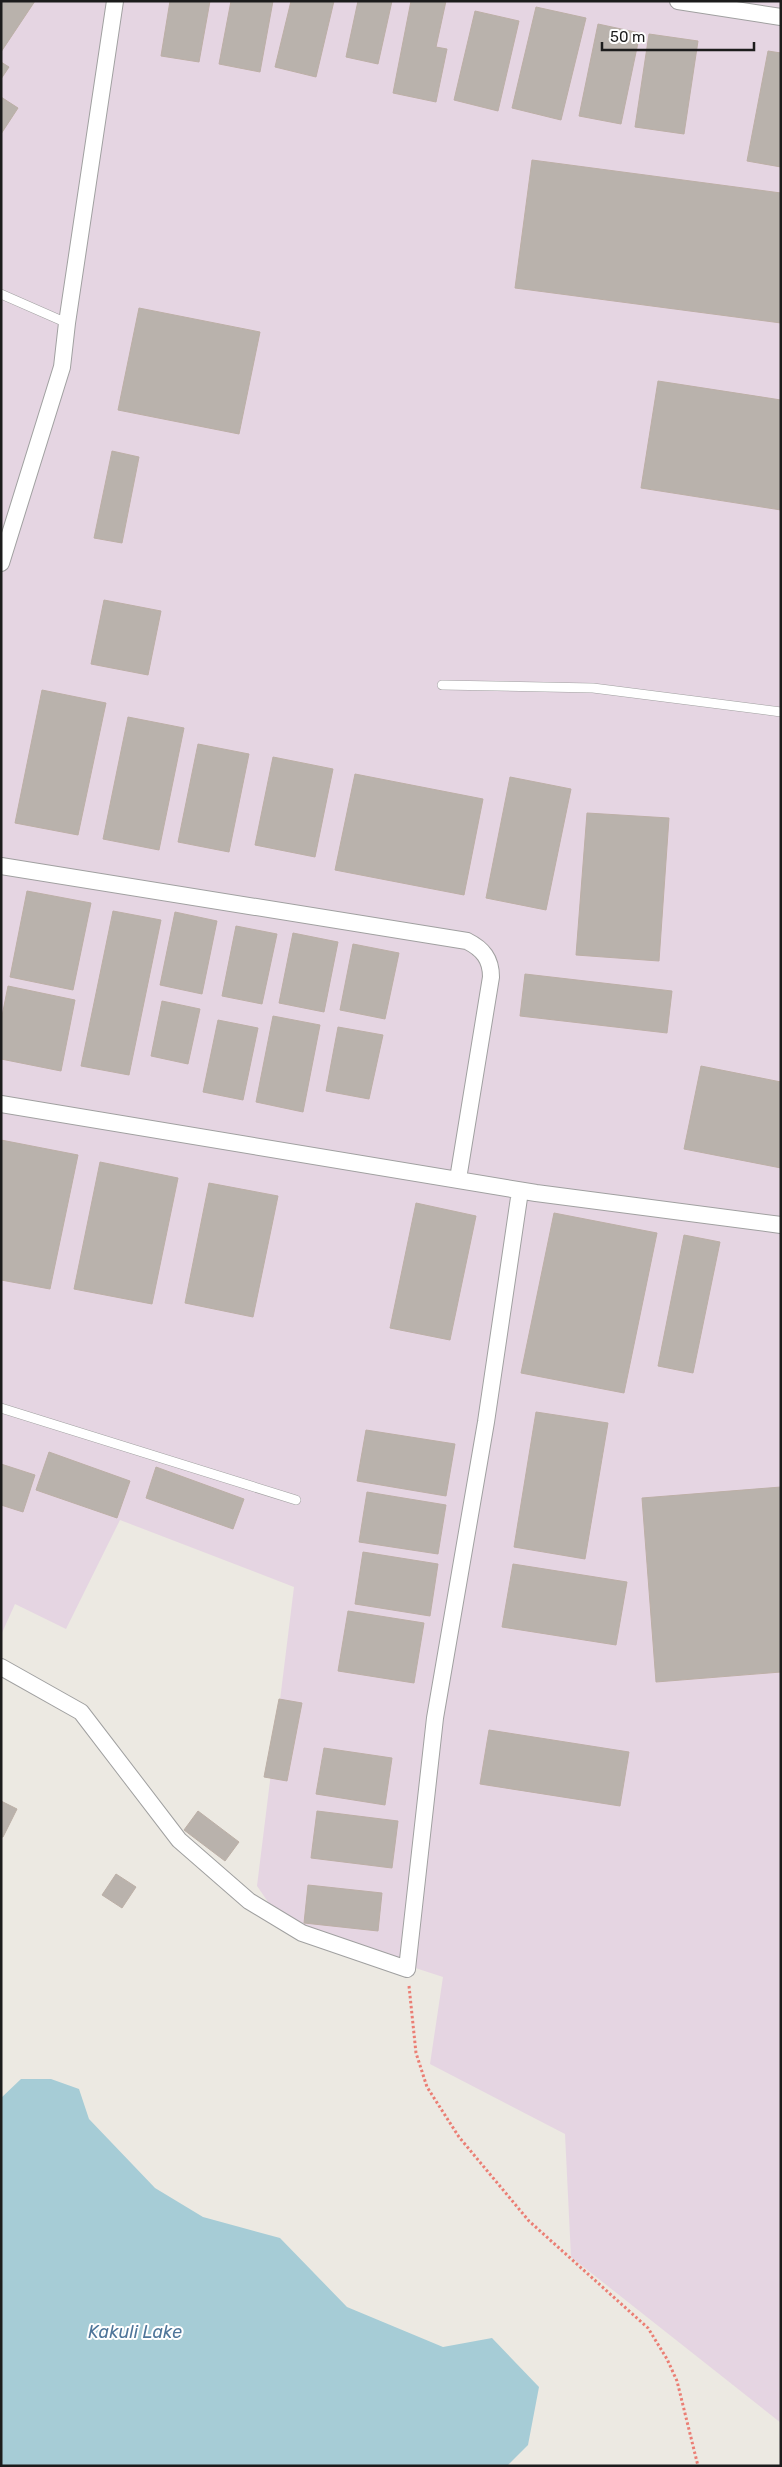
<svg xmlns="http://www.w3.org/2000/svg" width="782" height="2467" font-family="Rubik,sans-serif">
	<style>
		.industrial { fill: #e5d5e2 }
		.water { fill: #a6ccd6 }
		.building { fill: #b9b2ac; stroke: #bcafa6 }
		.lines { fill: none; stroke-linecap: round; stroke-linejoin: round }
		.service-casing { stroke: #a0a0a0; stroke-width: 10 }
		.minor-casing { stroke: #a0a0a0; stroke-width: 18 }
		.path { stroke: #eb7e74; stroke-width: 3; stroke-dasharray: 2.5 2.5; stroke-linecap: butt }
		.service { stroke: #fff; stroke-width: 9 }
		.minor { stroke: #fff; stroke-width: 16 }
		.labels { text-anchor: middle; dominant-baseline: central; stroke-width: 4; stroke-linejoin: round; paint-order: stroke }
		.water-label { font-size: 18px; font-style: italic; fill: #4f769a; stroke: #fff }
	</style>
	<rect width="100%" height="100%" fill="#ece9e2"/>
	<path class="industrial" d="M1 1H781V2423L571 2257 565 2134 430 2064 443 1977 284 1925 257 1886 294 1587 120 1520 66 1629 15 1604 1 1635Z"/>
	<path class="water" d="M21 2079H51L79 2089 89 2119 155 2188 203 2217 280 2238 347 2307 443 2347 492 2338 539 2387 528 2445 507 2466H1V2098Z"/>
	<path class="building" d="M1 1H35L1 52Z
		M170 1H210L199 62 161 56Z
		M231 1H273L260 72 219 64Z
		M291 1H334L316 77 275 67Z
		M358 1H392L378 64 346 57Z
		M411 1H446L436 47 447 49 436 102 393 93Z
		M536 7 586 18 561 120 512 108Z
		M475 11 519 21 498 111 454 100Z
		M598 24 640 33 621 124 579 116Z
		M649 34 698 41 684 134 635 127Z
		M768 51 781 53V167L747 161Z
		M1 62 9 67 1 79Z
		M1 97 18 108 1 134Z
		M532 160 781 193V323L515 288Z
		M139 308 260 332 239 434 118 410Z
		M658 381 781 400V510L641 488Z
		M112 451 139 457 122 543 94 538Z
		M104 600 161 611 148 675 91 664Z
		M42 690 106 703 78 835 15 823Z
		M128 717 184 728 159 850 103 839Z
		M198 744 249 754 229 852 178 842Z
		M273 757 333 769 315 857 255 845Z
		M355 774 483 799 464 895 335 870Z
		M510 777 571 789 546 910 486 898Z
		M587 813 669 818 659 961 576 955Z
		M27 891 91 903 73 990 10 977Z
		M113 911 161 920 129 1075 81 1066Z
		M175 912 217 921 202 994 160 985Z
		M236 926 277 934 262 1004 222 996Z
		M293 933 338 942 324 1012 279 1003Z
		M353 944 399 953 385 1019 340 1010Z
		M525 974 672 991 667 1033 520 1016Z
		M8 986 75 1000 61 1071 1 1059V1021Z
		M162 1001 200 1009 188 1064 151 1056Z
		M273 1016 320 1025 303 1112 256 1102Z
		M218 1020 258 1028 243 1100 203 1092Z
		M338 1027 383 1035 369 1099 326 1091Z
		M701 1066 781 1082V1168L684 1149Z
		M1 1140 78 1155 50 1289 1 1280Z
		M100 1162 178 1178 152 1304 74 1289Z
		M209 1183 278 1196 253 1317 185 1303Z
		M416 1203 476 1216 450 1340 390 1328Z
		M554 1213 657 1233 624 1393 521 1373Z
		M684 1235 720 1242 693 1373 658 1366Z
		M536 1412 608 1423 585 1559 514 1547Z
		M366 1430 455 1444 446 1496 357 1481Z
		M49 1452 130 1481 117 1518 36 1490Z
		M1 1464 35 1475 23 1512 1 1505Z
		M156 1467 244 1499 233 1529 146 1498Z
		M781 1487V1672L656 1682 642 1498Z
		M367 1492 446 1505 438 1554 359 1542Z
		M363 1552 438 1564 430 1616 355 1604Z
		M513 1564 627 1582 616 1645 502 1627Z
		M348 1611 424 1623 414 1683 338 1671Z
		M279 1699 302 1703 287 1781 264 1777Z
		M489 1730 629 1752 620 1806 480 1784Z
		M324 1748 392 1758 385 1805 316 1794Z
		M1 1801 17 1809 3 1837H1Z
		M198 1811 239 1842 225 1861 184 1830Z
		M317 1811 398 1821 392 1868 311 1858Z
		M116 1874 136 1887 122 1908 102 1895Z
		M308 1885 382 1893 378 1931 304 1923Z"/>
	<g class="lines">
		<defs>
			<path id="service" d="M1 294 67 323
				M442 685 593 688 781 712
				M1 1408 296 1500"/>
			<path id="minor" d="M678 1 781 17
				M1 563 62 367 67 323 115 1
				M1 866 467 941C483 949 491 959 491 977L458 1179
				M1 1104 536 1193 781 1225
				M1 1667 81 1712 179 1840 249 1901 302 1933 407 1969 435 1718 486 1422 520 1191"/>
		</defs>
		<use href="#service" class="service-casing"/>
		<use href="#minor" class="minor-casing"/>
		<path class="path" d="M409 1986 416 2053 427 2087 459 2137 529 2221 648 2328 667 2359 677 2381 698 2466"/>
		<use href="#service" class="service"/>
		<use href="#minor" class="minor"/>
	</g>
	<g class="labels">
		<g class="water-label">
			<text x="135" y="2332">Kakuli Lake</text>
		</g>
	</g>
	<rect width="782" height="2467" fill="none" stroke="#1c1c1c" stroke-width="5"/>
	<path d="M602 42v8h152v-8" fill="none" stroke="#1c1c1c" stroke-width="2.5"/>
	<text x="610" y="42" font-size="15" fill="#1c1c1c" stroke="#ffffff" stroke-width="4" paint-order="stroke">50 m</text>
</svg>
